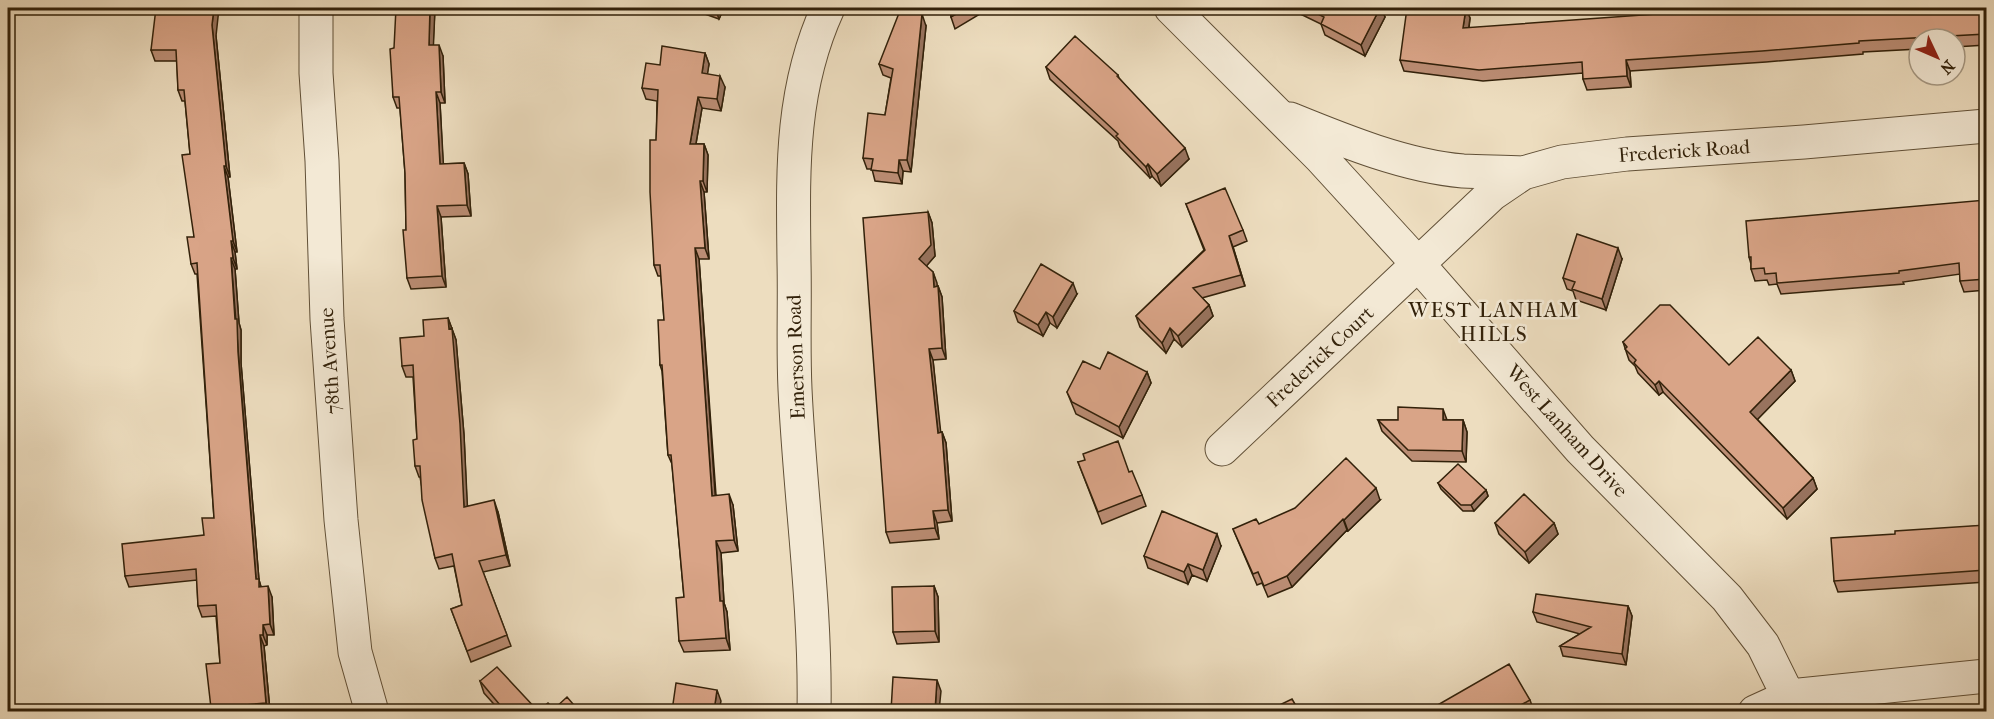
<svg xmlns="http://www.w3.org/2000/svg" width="1994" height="719" font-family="'IM FELL French Canon',serif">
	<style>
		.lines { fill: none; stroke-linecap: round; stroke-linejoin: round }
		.minor-casing { stroke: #615037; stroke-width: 35 }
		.minor { stroke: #f3e9d5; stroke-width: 33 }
		.wall { fill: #bb8d74; stroke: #32210a; stroke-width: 1.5 }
		.shaded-wall { fill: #98735e; stroke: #32210a; stroke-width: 1.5 }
		.building { fill: #d9a487; stroke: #32210a; stroke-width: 1.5 }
		.labels { text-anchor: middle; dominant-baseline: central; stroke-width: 5; stroke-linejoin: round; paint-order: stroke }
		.street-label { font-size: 20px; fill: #32210a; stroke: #f3e9d5 }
		.neighbourhood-label { font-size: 21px; letter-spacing: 1.5px; fill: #32210a; stroke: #f3e9d5 }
	</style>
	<rect width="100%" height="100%" fill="#edddbf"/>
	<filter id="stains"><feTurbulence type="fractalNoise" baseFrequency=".00333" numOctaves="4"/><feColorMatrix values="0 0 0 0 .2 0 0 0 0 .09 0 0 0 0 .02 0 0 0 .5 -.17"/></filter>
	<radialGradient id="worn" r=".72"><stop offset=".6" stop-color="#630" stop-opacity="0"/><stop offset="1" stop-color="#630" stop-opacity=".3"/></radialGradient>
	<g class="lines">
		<defs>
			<path id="minor" d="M316 8V73L322 161 327 319 341 520 355 652 372 712
				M1171 8 1321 158 1418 264 1580 449 1727 598 1763 645 1796 712
				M1290 119C1344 141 1405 166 1463 171 1483 172 1503 172 1523 173
				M1222 449 1492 194 1523 173 1562 162 1627 154 1804 142 1986 126
				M814 712C816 604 800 497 795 389 793 347 795 304 794 262 793 172 790 91 828 8
				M1755 712 1790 696 1986 676"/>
		</defs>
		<use href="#minor" class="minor-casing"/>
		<use href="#minor" class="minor"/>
	</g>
	<path class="wall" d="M435 8 433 45 443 56 445 103H440L443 164 464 163 468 174 471 216 441 217 446 287 411 289 407 278 405 173 400 108H397L393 97 394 48Z
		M688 8H724L719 19Z
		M950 8H990L955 29 951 17Z
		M1288 8H1381L1385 17 1365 56 1325 35 1321 24Z
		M1466 8 1470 18 1469 28 1986 8V45L1955 47V39H1919V49L1863 52V54L1766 62 1630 71 1631 87 1587 90 1583 79V73L1483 81 1404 71 1400 60Z
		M926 26 911 172 903 171 902 184 875 181 872 169H867L863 158 885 115 891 78 883 75 879 64Z
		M216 36 230 177H228L237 252H235L237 269H235L239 323 241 330V363L259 580 261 587 272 597 274 635H267V645L264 646 270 711H212L211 708 220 663 216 616 202 617 198 606 197 580 129 587 125 576 204 535 214 518 197 274H195L191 264 194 237 190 154 185 101H182L178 90 177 61H155L151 50Z
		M705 53 709 64 707 74 725 87 721 111 702 108 696 144H704L708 155 707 192H704L709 259H699L716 495 733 505 738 551 721 553 724 603 727 612 730 650 684 652 679 641 684 597 672 464 668 455 662 371 660 365 664 320 661 276H658L654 265 657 101 646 99 642 88 660 65Z
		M1046 67 1118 75 1119 78 1189 159 1161 186 1152 176 1150 178 1120 147 1118 141 1050 79Z
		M1986 200V290L1964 292 1960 281V274L1903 282 1904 284 1781 294 1777 284 1769 285 1767 280 1755 281 1751 269V264L1749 257Z
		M1186 204 1243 230 1247 241 1233 247 1245 286 1202 298 1209 305 1213 316 1182 347 1174 339 1166 353 1140 327 1136 316 1204 250Z
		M928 212 932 223 935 256 926 266 933 272 937 286H938L942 297 946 359 933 360 940 432H942L946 443 952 521 937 523 939 539 890 543 886 532Z
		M1622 259 1606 310 1576 300 1573 291 1567 289 1563 278Z
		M1077 294 1057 328 1050 323 1043 336 1018 322 1014 311Z
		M448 318 456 340 464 435 467 506 498 512 510 566 483 572 511 646 471 662 451 609 462 605 454 566 439 569 435 558 420 477H419L415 466 417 439 413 377H406L402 366 424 336Z
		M1623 342 1729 365 1791 370 1795 381 1757 419 1813 478 1817 489 1787 519 1663 392 1659 395 1638 373 1635 366 1629 360Z
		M1100 369 1147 372 1151 383 1123 438 1076 414 1067 392Z
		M1378 420H1463L1467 432 1466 462 1412 461 1382 431Z
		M1078 462 1129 472 1142 495 1146 506 1102 524Z
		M1438 483 1486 490 1488 496 1474 511H1463L1441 489Z
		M1380 500 1348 531 1347 530 1292 587 1268 597 1262 583 1257 585 1233 529Z
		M1495 523H1554L1558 534 1529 563 1499 534Z
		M1986 525V582L1838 592 1834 581 1895 534Z
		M1221 546 1207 581 1192 575 1188 584 1148 568 1144 556Z
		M934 586 938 597 939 642 897 644 893 632Z
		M1628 606 1632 616 1626 665 1563 656 1560 646 1580 634 1537 622 1533 612Z
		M480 681 538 711H500L484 693Z
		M1530 700 1534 711H1423Z"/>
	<path class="shaded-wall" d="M214 8H219L216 36 230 177 226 166 212 25Z
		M430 8H435L433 56 429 45Z
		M715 8H724L719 19Z
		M1380 8H1381L1385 17 1365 56 1361 45Z
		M1466 8 1470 18 1467 40 1463 28Z
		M922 14 926 26 911 172 907 160Z
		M439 45 443 56 445 103 441 92Z
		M705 53 709 64 706 84 702 73Z
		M1626 60 1630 71 1631 87 1627 76Z
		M720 76 725 87 721 111 717 99Z
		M436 92 440 103 444 175 440 164Z
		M698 97 702 108 694 155 690 144Z
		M704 144 708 155 707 192 703 181Z
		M1185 148 1189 159 1161 186 1157 174Z
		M899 160 903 171 902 184 898 173Z
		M464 163 468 174 471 216 467 205Z
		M1148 164 1152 176 1150 178 1146 167Z
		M224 166 228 177 237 252 233 241Z
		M700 181 704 192 709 259 705 248Z
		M437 206 441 217 446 287 442 276Z
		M928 212 932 223 935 256 923 270 919 259Z
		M1229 236 1233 247 1245 286 1241 275Z
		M231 241 235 252 237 269 233 258Z
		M1983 246 1986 256V281V279Z
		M695 248 699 259 716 507 712 496Z
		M1618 248 1622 259 1606 310 1602 299Z
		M231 258 235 269 239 323 241 330V363L259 580 262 590 263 598 256 579Z
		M933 272 937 283 938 298 934 287Z
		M1073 283 1077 294 1057 328 1053 317Z
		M938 286 942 297 946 359 942 348Z
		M1209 305 1213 316 1182 347 1178 336Z
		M1046 312 1050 323 1043 336 1038 325Z
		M448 318 456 340 464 435 468 518 464 507Z
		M1170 328 1174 339 1166 353 1162 343Z
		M929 349 933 360 942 444 938 433Z
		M1791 370 1795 381 1754 423 1750 412Z
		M1147 372 1151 383 1123 438 1119 427Z
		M1659 381 1663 392 1659 395 1655 385Z
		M1443 409 1447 420H1443Z
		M1463 420 1467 432 1466 462 1462 451Z
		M942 432 946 443 952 521 948 510Z
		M1813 478 1817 489 1787 519 1783 508Z
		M1376 488 1380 500 1348 531 1344 520Z
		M1486 490 1488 496 1474 511 1471 505Z
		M729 494 733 505 738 551 734 540Z
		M494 500 498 512 510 566 506 555Z
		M933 511 937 523 939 539 935 528Z
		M1343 519 1347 530 1292 587 1287 576Z
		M1554 523 1558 534 1529 563 1525 552Z
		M1217 534 1221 546 1207 581 1203 570Z
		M716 541 721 553 724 603 727 612 730 650 726 638 720 601Z
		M1188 564 1192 575 1188 584 1184 572Z
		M268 586 272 597 274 635 270 624Z
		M934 586 938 597 939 642 935 631Z
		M1628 606 1632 616 1626 665 1622 654Z
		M263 625 267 635V645L263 635Z
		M260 635 264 646 270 711 266 703Z
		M937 680 941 691 939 711H935Z
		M717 690 721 701 719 711H714Z"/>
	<path class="building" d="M156 8H214L212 25 226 166H224L233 241H231L233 258H231L235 319H237L238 352 256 579H259V587L268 586 270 624 263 625V635H260L266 703 211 708 206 664 220 663 216 605 198 606 196 569 125 576 122 544 204 535 202 518H214L197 263 191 264 187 237H194L182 155 190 154 184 90H178L176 50H151Z
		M396 8H430L429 45H439L441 92H436L440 164 464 163 467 205 437 206 442 276 407 278 403 230H406L405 173 399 97H393L390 49 394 48Z
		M901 8H904L922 14 907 160H899L898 173 871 170 873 159 863 158 868 113 885 115 893 69 879 64Z
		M950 8H967L951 17Z
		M1306 8H1380L1361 45 1321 24 1324 17Z
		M1407 8H1466L1463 28 1740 8H1986V34L1859 41V43L1762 51 1626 60 1627 76 1583 79 1582 62 1479 70 1400 60Z
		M1075 36 1118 75 1117 76 1185 148 1157 174 1148 164 1146 167 1116 136 1118 134 1046 67Z
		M662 46 705 53 702 73 720 76 717 99 698 97 690 144H704L703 181H700L705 248H695L712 496 729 494 734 540 716 541 720 601H723L726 638 679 641 676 598 684 597 671 455H668L662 365H660L658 320H664L660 265H654L650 192V140H656L658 90 642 88 646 63 660 65Z
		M1225 188 1243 230 1229 236 1241 275 1193 288 1209 305 1178 336 1170 328 1162 343 1136 316 1205 250 1186 204Z
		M1986 200V246H1983L1986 279 1960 281 1959 263 1899 271V273L1777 283 1776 273 1765 274 1764 268 1751 269V257H1749L1746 221Z
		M928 212 931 245 919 259 933 272 934 287 938 286 942 348 929 349 938 433 942 432 948 510 933 511 935 528 886 532 863 218Z
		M1577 234 1618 248 1602 299 1572 289 1575 282 1563 278Z
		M1041 264 1073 283 1053 317 1046 312 1038 325 1014 311Z
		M1660 305H1670L1729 365 1758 337 1791 370 1750 412 1813 478 1783 508 1659 381 1655 385 1634 363 1636 360 1625 349 1627 347 1623 342Z
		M448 318 449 329 452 328 460 424 464 507 494 500 506 555 479 561 507 635 467 651 451 609 462 605 452 554 435 558 422 500 420 466H415L413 440 417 439 413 365 402 366 400 338 424 336 423 320Z
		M1108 352 1147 372 1119 427 1072 402 1067 392 1083 361 1100 369Z
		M1398 407 1443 409V420H1463L1462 451 1408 450 1378 420H1398Z
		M1118 441 1129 472 1132 471 1142 495 1098 512 1078 462 1085 460 1083 454Z
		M1346 458 1376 488 1344 520 1343 519 1287 576 1264 586 1258 572 1253 574 1233 529 1256 519 1259 524 1295 508Z
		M1458 464 1486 490 1471 505H1461L1438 483Z
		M1524 494 1554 523 1525 552 1495 523Z
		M1162 511 1217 534 1203 570 1188 564 1184 572 1144 556Z
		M1986 525V570L1834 581 1831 538 1895 534V531Z
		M934 586 935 631 893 632 892 587Z
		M1536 594 1628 606 1622 654 1560 646 1591 627 1533 612Z
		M1509 664 1530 700 1510 711H1423L1428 709 1429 710Z
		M497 667 538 711H505L480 681Z
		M893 677 937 680 935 711H891Z
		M676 683 717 690 714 711H672Z
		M567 697 579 711H538L548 703 554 709Z
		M1292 699 1299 711H1267Z"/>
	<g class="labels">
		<g class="street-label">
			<text transform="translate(1684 151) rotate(-4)">Frederick Road</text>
			<text transform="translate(796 357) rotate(-92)">Emerson Road</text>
			<text transform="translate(1320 357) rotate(-43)">Frederick Court</text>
			<text transform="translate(330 361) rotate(-94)">78th Avenue</text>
			<text transform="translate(1567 431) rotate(48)">West Lanham Drive</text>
		</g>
		<g class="neighbourhood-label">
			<text x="1494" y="310">WEST LANHAM<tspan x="1494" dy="24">HILLS</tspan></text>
		</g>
	</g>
	<rect width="1994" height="719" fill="none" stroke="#edddbf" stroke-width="30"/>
	<rect x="9" y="9" width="1976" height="701" fill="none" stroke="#32210a" stroke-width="3"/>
	<rect x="15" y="15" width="1964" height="689" fill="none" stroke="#32210a" stroke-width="1.5"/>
	<g transform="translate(1937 57) rotate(134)"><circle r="28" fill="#f3e9d5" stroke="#a69984" stroke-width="1.5"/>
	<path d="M0-4.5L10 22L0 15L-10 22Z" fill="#8f2418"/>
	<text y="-9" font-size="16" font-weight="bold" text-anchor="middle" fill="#32210a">N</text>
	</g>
	<rect width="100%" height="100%" filter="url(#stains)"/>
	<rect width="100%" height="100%" fill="url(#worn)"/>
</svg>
